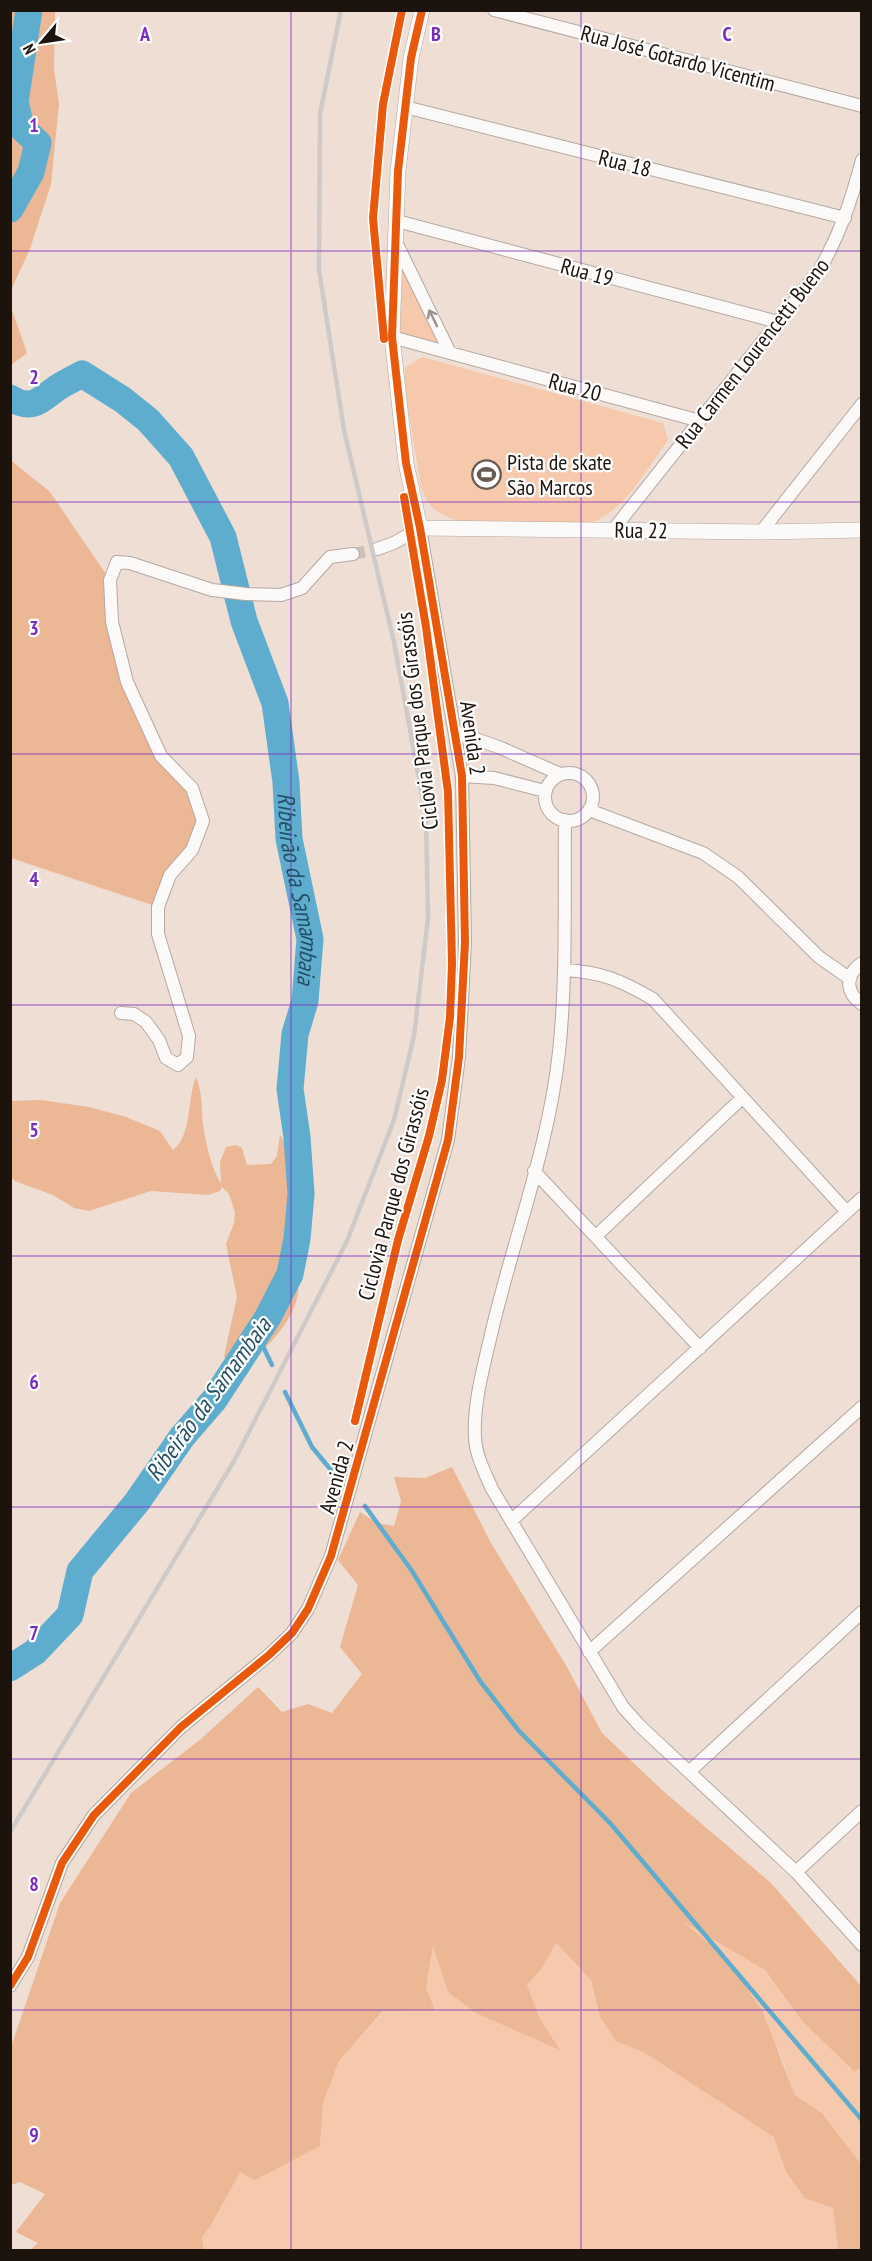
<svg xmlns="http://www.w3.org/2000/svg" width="872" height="2261" font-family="'PT Sans Narrow',sans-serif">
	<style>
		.green { fill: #f6c9ac }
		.forest { fill: #ecb794 }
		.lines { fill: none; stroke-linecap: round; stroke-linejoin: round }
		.stream { stroke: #5fadce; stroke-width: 4.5 }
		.river { stroke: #5fadce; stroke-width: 27 }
		.minor-tunnel { stroke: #cfc0b6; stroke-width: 12; stroke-dasharray: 12 6; stroke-linecap: butt }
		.minor-casing { stroke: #b5a8a0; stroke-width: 14 }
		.tertiary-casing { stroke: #b5a8a0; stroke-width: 16 }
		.minor { stroke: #fcfaf9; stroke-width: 12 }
		.tertiary { stroke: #fcfaf9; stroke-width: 15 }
		.rail { stroke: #cfcac8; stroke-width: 4.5 }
		.cycleway-casing { stroke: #fff; stroke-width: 11 }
		.cycleway { stroke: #e8590c; stroke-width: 8 }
		.oneway { stroke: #98928f }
		.grid { fill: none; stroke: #7b2cbf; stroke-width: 1.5; stroke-opacity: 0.55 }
		.labels { text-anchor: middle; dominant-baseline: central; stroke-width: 4.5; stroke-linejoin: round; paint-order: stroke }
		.street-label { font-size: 22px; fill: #1d130d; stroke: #fff }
		.poi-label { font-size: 22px; fill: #1d130d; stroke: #fff; text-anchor: start }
		.water-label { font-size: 24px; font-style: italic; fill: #245067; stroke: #fff }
		.grid-label { font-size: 20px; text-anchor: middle; font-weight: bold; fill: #7b2cbf; stroke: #fff; stroke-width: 4.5; stroke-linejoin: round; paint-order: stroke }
	</style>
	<rect width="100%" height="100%" fill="#eeded4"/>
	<path class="green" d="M401 264 440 343 402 335 398 327Z
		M422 357 663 423 668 440C647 469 627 507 594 522L467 524C443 517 430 511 421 488L404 383 405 368Z
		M678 1917 765 1970 802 2021 854 2070 861 2068V2164L822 2113 795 2095 780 2053Z
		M556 1943 591 1980 600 2017 616 2041 645 2053 775 2137 786 2172 833 2208 838 2250H204L202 2237 210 2227 240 2171 320 2146 323 2103 339 2061 384 2011 435 2010 426 1988 433 1945 559 2049 540 2019 527 1985 542 1968Z"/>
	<path class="forest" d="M11 10 55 11 54 69 59 104 51 184 30 249 11 290Z
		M10 304 27 353 11 365H10Z
		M10 458 13 462 50 492 110 580 127 682 161 756 192 788 203 821 158 907 11 858Z
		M196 1077C203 1095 201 1106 203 1124 206 1146 211 1166 221 1184L220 1162 226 1147 236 1145 242 1148 247 1165 271 1164 277 1156 280 1135C296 1159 311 1191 307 1221 305 1236 299 1251 298 1266 297 1275 299 1285 298 1294 293 1323 264 1353 239 1367L228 1364 224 1356 237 1297 226 1244 234 1223 235 1212 229 1194 222 1187 220 1191 208 1195 151 1191 89 1211 74 1208 53 1195 15 1181 11 1177V1101L41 1100 89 1107 126 1117 160 1131 173 1150C192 1136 187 1099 196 1077Z
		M452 1467 491 1543 567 1667 602 1733 662 1790 771 1883 861 1986V2068L854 2071 802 2021 765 1970 682 1921 724 1956 762 2010 795 2095 822 2113 861 2164V2250H838L833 2208 805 2198 786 2172 774 2137 645 2053 616 2041 600 2017 591 1980 556 1943 542 1968 527 1985 540 2019 560 2050 476 2013 448 1992 433 1946 426 1988 435 2010 383 2011 339 2061 323 2103 320 2146 255 2180 240 2172 210 2227 202 2237 204 2250H30L38 2243 16 2232 45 2194 20 2182 11 2185V2047L60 1903 131 1793 201 1739 258 1687 282 1712 308 1704 332 1713 362 1674 340 1647 358 1585 338 1560 360 1512 377 1523 394 1526 401 1501 394 1477 425 1478Z"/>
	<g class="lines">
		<path class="stream" d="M257 1334 272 1365
			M285 1392 312 1447 331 1470
			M365 1506 412 1571 480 1681 519 1731 610 1823 862 2120"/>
		<g class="river">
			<path d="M10 209 31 172 38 143 21 127 15 102 29 10"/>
			<path id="s1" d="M10 398C32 411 39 401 57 388 64 383 73 379 82 374L123 400 148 420 181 457 223 537 244 621 275 703 286 782 289 839 310 939 305 1001 295 1034 290 1089 297 1137 301 1194 297 1239 290 1274 268 1317 214 1400 182 1437 137 1502 80 1571 70 1615 35 1652 10 1668"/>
		</g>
		<path class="minor-tunnel" d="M353 554 377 549"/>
		<defs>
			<path id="minor" d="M494 10 862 106
				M405 107 845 218
				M397 221 778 322
				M392 337 450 353 396 242
				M450 353 700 421
				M613 530 820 269C841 232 851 201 862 160
				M761 532 862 404
				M456 732 501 748 560 774
				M545 797a24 24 0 1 1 48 0a24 24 0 1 1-48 0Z
				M462 776 494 778 545 791
				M589 810 703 853 738 877 819 957 849 978
				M565 820C564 897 567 976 559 1052 549 1145 515 1235 493 1326 485 1362 473 1401 475 1438 476 1456 485 1473 492 1489L623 1707 640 1726 796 1872 862 1945
				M862 963C845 975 845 992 862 1004
				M564 970C602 972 620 980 653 999L847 1212
				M121 1013 134 1014 146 1022 159 1040 166 1058 178 1065 187 1057 189 1036 158 934V907L170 875 192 850 203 821 192 788 161 756 127 682 112 622 110 580 117 562 130 563 212 590 246 594 281 595 302 588 330 557 353 554
				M534 1171 700 1348
				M596 1236 742 1098
				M511 1521 862 1198
				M589 1652 862 1407
				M690 1771 862 1612
				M796 1872 862 1811
				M10 1986 28 1957 62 1863 94 1815 181 1727 269 1655 292 1633 308 1609 331 1556 448 1140 459 1057 465 943 462 776 420 528 394 543 377 549"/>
			<path id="tertiary" d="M422 10 411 58 398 171 392 337 406 463 420 528 761 532 862 530"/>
		</defs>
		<use href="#minor" class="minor-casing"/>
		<use href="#tertiary" class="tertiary-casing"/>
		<use href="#minor" class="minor"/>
		<use href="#tertiary" class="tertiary"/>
		<path class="rail" d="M10 1832 234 1461 347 1241 394 1120 414 1036 428 918 426 817 394 642 344 430 319 270 320 114 341 10"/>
		<defs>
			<path id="cycleway" d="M384 339 373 218 383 104 402 10
				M355 1421 398 1240 429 1136 442 1080 450 1017 452 964 448 792 426 627 404 497
				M10 1986 28 1957 62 1863 94 1815 181 1727 269 1655 292 1633 308 1609 331 1556 448 1140 459 1057 465 943 462 776 420 528 406 463 392 337 398 171 411 58 422 10"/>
		</defs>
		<use href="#cycleway" class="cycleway-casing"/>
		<use href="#cycleway" class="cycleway"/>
	</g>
	<defs><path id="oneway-shaft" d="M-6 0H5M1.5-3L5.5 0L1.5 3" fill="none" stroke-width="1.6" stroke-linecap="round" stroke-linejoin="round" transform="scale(1.5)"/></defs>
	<use class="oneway" href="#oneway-shaft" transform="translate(433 318) rotate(-116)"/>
	<path class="grid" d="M291 10V2250M581 10V2250M10 251H862M10 502H862M10 754H862M10 1005H862M10 1256H862M10 1507H862M10 1759H862M10 2010H862"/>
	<defs>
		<symbol id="stadium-ring" viewBox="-11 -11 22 22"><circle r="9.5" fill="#fff" stroke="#665a53" stroke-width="1.5"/><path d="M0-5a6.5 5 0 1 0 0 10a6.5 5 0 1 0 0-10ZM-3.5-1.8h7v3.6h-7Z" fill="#665a53"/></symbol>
	</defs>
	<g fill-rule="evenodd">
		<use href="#stadium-ring" x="470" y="458" width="33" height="33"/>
	</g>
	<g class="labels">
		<g class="street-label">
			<text transform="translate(678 58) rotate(15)">Rua José Gotardo Vicentim</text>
			<text transform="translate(625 163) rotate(14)">Rua 18</text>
			<text transform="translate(587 272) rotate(15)">Rua 19</text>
			<text transform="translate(752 353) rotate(-52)">Rua Carmen Lourencetti Bueno</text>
			<text transform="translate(575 387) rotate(15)">Rua 20</text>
			<text transform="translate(641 530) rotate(1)">Rua 22</text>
			<text transform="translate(417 721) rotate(-97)">Ciclovia Parque dos Girassóis</text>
			<text transform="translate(473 738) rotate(82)">Avenida 2</text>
			<text transform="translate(393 1194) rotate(-75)">Ciclovia Parque dos Girassóis</text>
			<text transform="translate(336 1477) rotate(-74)">Avenida 2</text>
		</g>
		<g class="poi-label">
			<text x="507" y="462">Pista de skate<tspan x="507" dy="25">São Marcos</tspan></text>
		</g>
		<g class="water-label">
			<text stroke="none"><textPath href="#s1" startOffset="664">Ribeirão da Samambaia</textPath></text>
			<text transform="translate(208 1399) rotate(-54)">Ribeirão da Samambaia</text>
		</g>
	</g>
	<g class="grid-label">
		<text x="145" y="41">A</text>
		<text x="436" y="41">B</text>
		<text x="727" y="41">C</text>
		<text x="34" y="132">1</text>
		<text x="34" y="384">2</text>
		<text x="34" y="635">3</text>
		<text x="34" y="886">4</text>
		<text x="34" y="1137">5</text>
		<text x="34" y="1389">6</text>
		<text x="34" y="1640">7</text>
		<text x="34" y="1891">8</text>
		<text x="34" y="2142">9</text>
	</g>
	<rect width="872" height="2261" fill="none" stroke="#1d130d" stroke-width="24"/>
	<g transform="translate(42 42) rotate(241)" stroke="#ffffff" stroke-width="4.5" paint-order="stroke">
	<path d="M0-4.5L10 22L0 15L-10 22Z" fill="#1d130d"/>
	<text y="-9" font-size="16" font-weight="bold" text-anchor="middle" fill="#1d130d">N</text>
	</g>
</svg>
